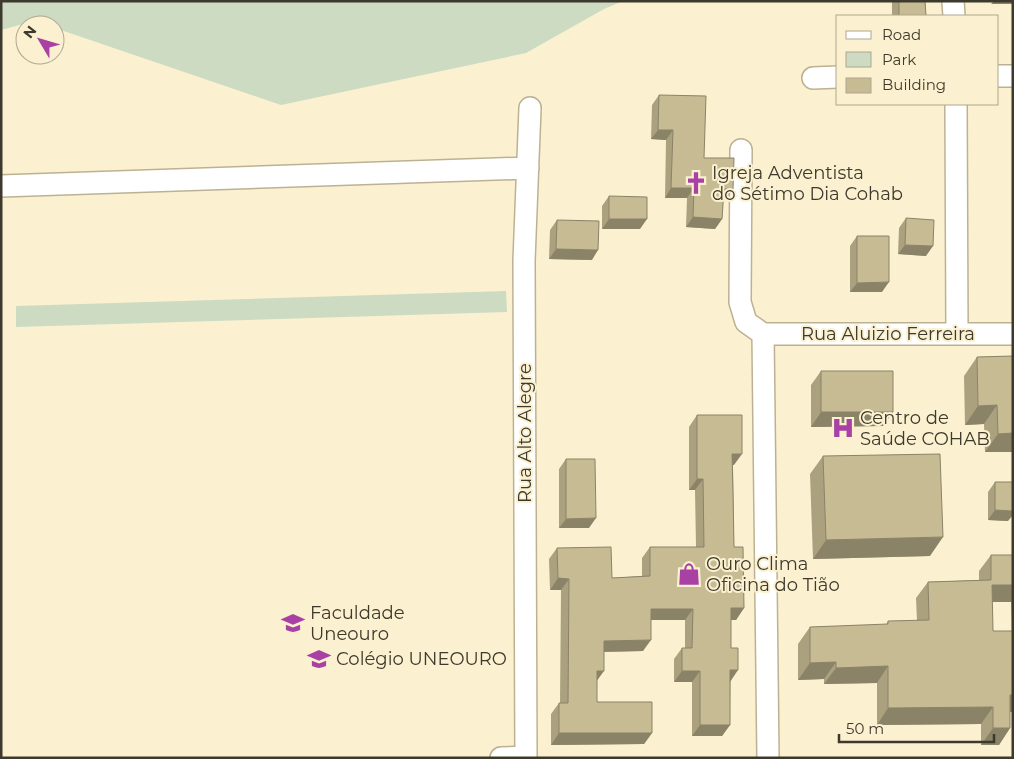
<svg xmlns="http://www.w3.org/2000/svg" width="1014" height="759" font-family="Montserrat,sans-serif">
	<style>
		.green { fill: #ccdbc1 }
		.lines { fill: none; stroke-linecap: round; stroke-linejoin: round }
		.minor-casing { stroke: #bcb293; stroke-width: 24 }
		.minor { stroke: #fff; stroke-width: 21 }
		.wall { fill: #aba17f; fill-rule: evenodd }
		.shaded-wall { fill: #8b8368 }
		.building { fill: #c7bb94; stroke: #8b8368 }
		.labels { text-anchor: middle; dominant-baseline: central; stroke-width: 4; stroke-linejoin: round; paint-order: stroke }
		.poi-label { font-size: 18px; fill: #3d392c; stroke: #fbf1d0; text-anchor: start }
		.street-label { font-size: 18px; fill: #3d392c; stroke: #fbf1d0 }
	</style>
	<rect width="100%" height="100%" fill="#fbf1d0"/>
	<path class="green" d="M1 1H623L604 9 526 53 281 105 55 28V25L34 21 1 30Z
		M506 291 507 312 16 327V306Z"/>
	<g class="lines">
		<defs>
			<path id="minor" d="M953 1 954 16
				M998 76H1013
				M813 78 838 77
				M956 104 957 334
				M741 150 740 302 746 322 763 334
				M1 186 528 168
				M763 334 768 758
				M763 334H1013
				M501 758 526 757
				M526 758 524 261 530 108"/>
		</defs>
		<use href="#minor" class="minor-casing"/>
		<use href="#minor" class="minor"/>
	</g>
	<path class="wall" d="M892 1H925L926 16H892Z
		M659 95 704 158 733 189 726 199H723L722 219 715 229 686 227 687 198H665L666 140 651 139 652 105Z
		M609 196 640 229H602V206Z
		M906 218 926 256 898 254 899 228Z
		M557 220 592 260 549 259 550 230Z
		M857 236 882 292H850V246Z
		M1013 356V452H985L984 424 965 425 964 376 977 357Z
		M821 371 893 412 883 426 811 427V385Z
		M697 415 734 465H733L734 547 744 608 736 620H731L730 725 722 736H692V682H674V659L682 648H685V620H651L643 651 604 652 597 681V702L652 733 644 744 551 745V714L559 703H560L561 590H550L549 559 557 548 612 578 642 576V558L650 547H696L695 490H689V427Z
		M823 456 930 556 813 559 810 474Z
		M566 459 589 528H559V469Z
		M995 482 1008 521 988 520V492Z
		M991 555H1013V712H1010V728L999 745H981V724L877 725V683L824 684V679L798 680V644L810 627 886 625 888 621H917L916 598 928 582 979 580V571ZM992 602H1011L1012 631H993Z"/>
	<path class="shaded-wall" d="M994 1H1013V4H991Z
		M658 130H673L666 140 651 139Z
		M671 188H694L687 198H665Z
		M724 189H733L726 199H717Z
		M693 217 722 219 715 229 686 227Z
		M609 219H647L640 229H602Z
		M905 245 933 246 926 256 898 254Z
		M556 249 598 250 592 260 549 259Z
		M889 282 882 292H850L857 283Z
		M997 405 984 424 965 425 978 406Z
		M821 412H893L883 426 811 427Z
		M1013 433V452H985L998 434Z
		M732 454H742L734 465H725Z
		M697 479H703L695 490H689Z
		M995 510 1013 511V515L1008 521 988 520Z
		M596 518 589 528H559L566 519Z
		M943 537 930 556 813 559 826 540Z
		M558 578 569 579 561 590H550Z
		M992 585H1013V600L1011 602H980Z
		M731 608H744L736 620H723Z
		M651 609H693L685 620H643Z
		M651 640 643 651 596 652 604 641Z
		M836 662 824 679 798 680 810 663Z
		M888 666 877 683 824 684 836 668Z
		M730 670H738L730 682Z
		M597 671H604L596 682Z
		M682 671H700L692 682H674Z
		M1010 695H1013V712H998Z
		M993 707 981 724 877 725 888 708Z
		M700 725H730L722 736H692Z
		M993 728H1010L999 745H981Z
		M559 733H652L644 744 551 745Z"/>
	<path class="building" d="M899 1H925L926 16H899Z
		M659 95 706 96 704 158H734L733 189H724L722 219 693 217 694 188H671L673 130H658Z
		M609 196 647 197V219H609Z
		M906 218 934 220 933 246 905 245Z
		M557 220 599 221 598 250 556 249Z
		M857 236H889V282L857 283Z
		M1013 356V433L998 434 997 405 978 406 977 357Z
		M821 371H893V412H821Z
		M697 415H742V454H732L733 492 734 547H743L744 608H731V648H738V670H730V725H700V671H682V648H692L693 609H651V640L604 641V671H597V702H652V733H559V703H568L569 579 558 578 557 548 611 547 612 578 650 576V547H704L703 479H697Z
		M940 454 943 537 826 540 823 456Z
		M566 459H595L596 518 566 519Z
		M995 482H1013V511L995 510Z
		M991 555H1013V585H992L993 631H1013V695H1010V728H993V707L888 708V666L836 668V662L810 663V627L888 624V621L929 620 928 582 991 580Z"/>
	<defs>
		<symbol id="church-bare" viewBox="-9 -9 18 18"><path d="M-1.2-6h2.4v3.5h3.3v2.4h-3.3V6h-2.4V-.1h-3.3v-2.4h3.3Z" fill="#a941a4" stroke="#fbf1d0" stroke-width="2.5" paint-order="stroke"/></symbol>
		<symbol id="hospital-bare" viewBox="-9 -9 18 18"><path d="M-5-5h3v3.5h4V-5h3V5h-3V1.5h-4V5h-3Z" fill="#a941a4" stroke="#fbf1d0" stroke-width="2.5" paint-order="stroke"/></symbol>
		<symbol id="shop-bare" viewBox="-9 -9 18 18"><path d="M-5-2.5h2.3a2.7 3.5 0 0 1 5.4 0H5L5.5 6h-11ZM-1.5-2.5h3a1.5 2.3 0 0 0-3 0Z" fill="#a941a4" stroke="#fbf1d0" stroke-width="2.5" paint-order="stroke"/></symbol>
		<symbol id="university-bare" viewBox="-9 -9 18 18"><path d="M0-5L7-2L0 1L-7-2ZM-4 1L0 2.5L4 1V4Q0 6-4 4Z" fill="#a941a4" stroke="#fbf1d0" stroke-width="2.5" paint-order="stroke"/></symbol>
		<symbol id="school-bare" viewBox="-9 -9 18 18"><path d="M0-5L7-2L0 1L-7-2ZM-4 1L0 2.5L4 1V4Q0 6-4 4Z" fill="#a941a4" stroke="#fbf1d0" stroke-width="2.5" paint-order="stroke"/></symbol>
	</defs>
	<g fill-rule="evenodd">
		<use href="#church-bare" x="680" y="167" width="32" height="32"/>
		<use href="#hospital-bare" x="827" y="412" width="32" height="32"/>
		<use href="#shop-bare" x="673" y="558" width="32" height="32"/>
		<use href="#university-bare" x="277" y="607" width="32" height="32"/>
		<use href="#school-bare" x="303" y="643" width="32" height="32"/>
	</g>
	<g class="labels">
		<g class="poi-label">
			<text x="712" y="173">Igreja Adventista<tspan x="712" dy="21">do Sétimo Dia Cohab</tspan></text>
			<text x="860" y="418">Centro de<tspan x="860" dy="21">Saúde COHAB</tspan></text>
			<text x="706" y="564">Ouro Clima<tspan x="706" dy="21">Oficina do Tião</tspan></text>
			<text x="310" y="613">Faculdade<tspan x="310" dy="21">Uneouro</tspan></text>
			<text x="336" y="659">Colégio UNEOURO</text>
		</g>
		<g class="street-label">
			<text x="888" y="334">Rua Aluizio Ferreira</text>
			<text transform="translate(525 433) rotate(-90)">Rua Alto Alegre</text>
		</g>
	</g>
	<rect width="1014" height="759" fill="none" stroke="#3d392c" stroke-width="5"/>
	<rect x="836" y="15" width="162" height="90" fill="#fbf1d0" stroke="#afa78e"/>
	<rect x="846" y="31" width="25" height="8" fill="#ffffff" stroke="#afa78e"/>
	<text x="882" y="40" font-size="15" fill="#3d392c">Road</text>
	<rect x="846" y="52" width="25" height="15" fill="#ccdbc1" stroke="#afa78e"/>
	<text x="882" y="65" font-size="15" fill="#3d392c">Park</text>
	<rect x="846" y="78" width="25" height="15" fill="#c7bb94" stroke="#afa78e"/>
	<text x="882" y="90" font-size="15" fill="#3d392c">Building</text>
	<g transform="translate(40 40) rotate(308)"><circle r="24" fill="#fbf1d0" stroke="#afa78e"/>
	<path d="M0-4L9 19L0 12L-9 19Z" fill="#a941a4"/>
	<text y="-8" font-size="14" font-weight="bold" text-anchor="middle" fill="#3d392c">N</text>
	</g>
	<path d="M839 734v8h155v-8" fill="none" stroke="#3d392c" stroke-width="2.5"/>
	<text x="846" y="734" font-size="15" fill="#3d392c" stroke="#fbf1d0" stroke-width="4" paint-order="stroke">50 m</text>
</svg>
